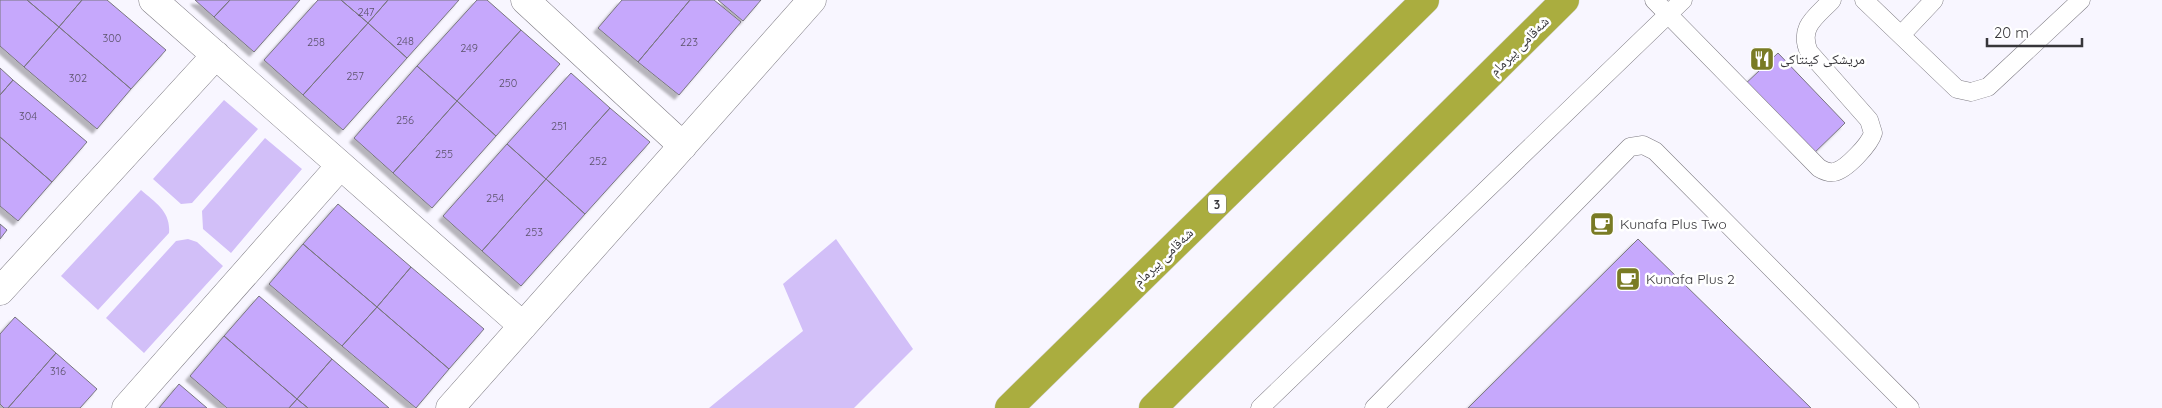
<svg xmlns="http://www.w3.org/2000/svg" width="2162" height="408" font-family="Quicksand,'Noto Naskh Arabic',sans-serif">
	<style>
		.green { fill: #d2bff8 }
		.building { fill: #c6a8fc; stroke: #79767f; filter: url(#shadow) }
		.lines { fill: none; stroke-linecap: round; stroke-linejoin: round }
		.lane-casing { stroke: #7e7b83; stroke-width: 19 }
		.street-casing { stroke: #7e7b83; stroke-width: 29 }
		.highway-casing { stroke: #d3d3d4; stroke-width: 29 }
		.lane { stroke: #fff; stroke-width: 18 }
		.street { stroke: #fff; stroke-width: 28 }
		.highway { stroke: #aaad3f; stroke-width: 28 }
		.labels { text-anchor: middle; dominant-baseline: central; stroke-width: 5; stroke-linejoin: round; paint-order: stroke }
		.number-label { font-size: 11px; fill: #5b526a }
		.shield { fill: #fff; stroke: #737275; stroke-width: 1 }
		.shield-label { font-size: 12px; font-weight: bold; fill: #37363a }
		.street-label { font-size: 14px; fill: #37363a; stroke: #fff }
		.poi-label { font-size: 14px; fill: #37363a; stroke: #fff; text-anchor: start }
	</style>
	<defs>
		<filter id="shadow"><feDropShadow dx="-4.5" dy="4.5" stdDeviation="1" flood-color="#0004"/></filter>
	</defs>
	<rect width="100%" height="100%" fill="#f8f6ff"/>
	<path class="green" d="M224 100 258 129 192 203 181 204 153 179Z
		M265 138 302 169 231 253 203 229 202 211Z
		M141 190C156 203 171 212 169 233L98 310 61 276Z
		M188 239 197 242 223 266 144 353 106 318 176 241Z
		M836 239 913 349 854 408H709L803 331 783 284Z"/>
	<path class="building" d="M0 0H27L59 27 24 67 0 46Z
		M27 0H82L59 27Z
		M82 0H107L166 50 131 89 59 27Z
		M195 0H230L214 17Z
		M230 0H300L254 52 214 17Z
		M318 0H341L368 23 303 95 264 60Z
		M341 0H388L368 23Z
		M388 0H459L407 58 368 23Z
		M477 0H487L521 30 457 101 417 66Z
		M622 0H690L638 62 598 28Z
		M690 0H714L741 22 679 95 638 62Z
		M718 0H761L743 21Z
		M368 23 407 58 343 130 303 95Z
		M59 27 131 89 97 129 24 67Z
		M521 30 560 64 496 136 457 101Z
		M1778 53 1845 123 1809 158 1742 87Z
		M417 66 457 101 393 173 354 138Z
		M0 68 13 80 0 95Z
		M571 73 610 108 546 179 507 144Z
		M13 80 87 142 52 182 0 137V95Z
		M457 101 496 136 432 208 393 173Z
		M610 108 650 142 585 214 546 179Z
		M0 137 52 182 18 221 0 206Z
		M507 144 546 179 482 251 443 216Z
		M546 179 585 214 521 286 482 251Z
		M338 204 411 267 377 307 303 244Z
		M0 224 7 230 0 239Z
		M1638 239 1811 408H1468Z
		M303 244 377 307 342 346 269 284Z
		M411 267 484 329 449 369 377 307Z
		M259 296 332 359 297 399 224 336Z
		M377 307 449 369 416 408 342 346Z
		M15 317 56 353 8 408H4L0 404V334Z
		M224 336 297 399 289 408H227L190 376Z
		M56 353 97 389 80 408H8Z
		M332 359 389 408H308L297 399Z
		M179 384 207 408H159Z
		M297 399 308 408H289Z"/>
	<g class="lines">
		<defs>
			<path id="lane" d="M1654 0 1819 168C1824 171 1828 173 1834 172 1846 170 1870 144 1873 133L1869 120 1809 52C1798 27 1816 17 1832 0
				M1864 0 1957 89 1971 92 1988 87 2081 0
				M1901 35 1934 0
				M1260 408 1683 0
				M1374 408 1630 147 1643 145 1655 151 1910 408"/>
			<path id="street" d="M153 0 523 326
				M525 0 683 146
				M0 291 216 55
				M126 408 340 166
				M450 408 812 0"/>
			<path id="highway" d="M1009 408 1425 0
				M1153 408 1565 0"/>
		</defs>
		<use href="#lane" class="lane-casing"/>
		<use href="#street" class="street-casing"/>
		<use href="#highway" class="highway-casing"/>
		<use href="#lane" class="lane"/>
		<use href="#street" class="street"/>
		<use href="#highway" class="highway"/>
	</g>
	<defs>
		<symbol id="restaurant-square" viewBox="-11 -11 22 22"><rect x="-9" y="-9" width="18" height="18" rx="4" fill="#797b24" stroke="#fff"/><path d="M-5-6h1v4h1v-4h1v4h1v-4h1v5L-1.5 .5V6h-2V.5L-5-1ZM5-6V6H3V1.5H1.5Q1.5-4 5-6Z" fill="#fff"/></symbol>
		<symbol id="cafe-square" viewBox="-11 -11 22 22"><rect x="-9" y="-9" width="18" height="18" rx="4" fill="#797b24" stroke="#fff"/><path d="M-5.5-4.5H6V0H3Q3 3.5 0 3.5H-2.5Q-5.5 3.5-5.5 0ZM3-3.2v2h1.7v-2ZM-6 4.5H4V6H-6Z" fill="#fff"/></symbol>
	</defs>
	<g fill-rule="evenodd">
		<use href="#restaurant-square" x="1748" y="45" width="28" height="28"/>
		<use href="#cafe-square" x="1588" y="210" width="28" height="28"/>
		<use href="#cafe-square" x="1614" y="265" width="28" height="28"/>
	</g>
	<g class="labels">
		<g class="number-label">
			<text x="366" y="12">247</text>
			<text x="112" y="38">300</text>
			<text x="405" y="41">248</text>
			<text x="316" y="42">258</text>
			<text x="689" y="42">223</text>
			<text x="469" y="48">249</text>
			<text x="355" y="76">257</text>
			<text x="78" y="78">302</text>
			<text x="508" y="83">250</text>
			<text x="28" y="116">304</text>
			<text x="405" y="120">256</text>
			<text x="559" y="126">251</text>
			<text x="444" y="154">255</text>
			<text x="598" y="161">252</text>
			<text x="495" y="198">254</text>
			<text x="534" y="232">253</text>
			<text x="58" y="371">316</text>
		</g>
		<rect class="shield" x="1208" y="194.5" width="18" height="19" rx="4"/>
		<g class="shield-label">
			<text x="1217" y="204">3</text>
		</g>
		<g class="street-label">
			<text transform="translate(1519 46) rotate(-45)">شەقامی پیرمام</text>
			<text transform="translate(1163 257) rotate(-44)">شەقامی پیرمام</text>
		</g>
		<g class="poi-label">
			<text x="1780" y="59">مریشکی کینتاکی</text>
			<text x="1620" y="224">Kunafa Plus Two</text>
			<text x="1646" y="279">Kunafa Plus 2</text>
		</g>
	</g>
	<path d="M1987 38v8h95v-8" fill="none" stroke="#37363a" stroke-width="2.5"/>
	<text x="1994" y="38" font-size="15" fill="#37363a" stroke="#ffffff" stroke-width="4" paint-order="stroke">20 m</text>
</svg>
